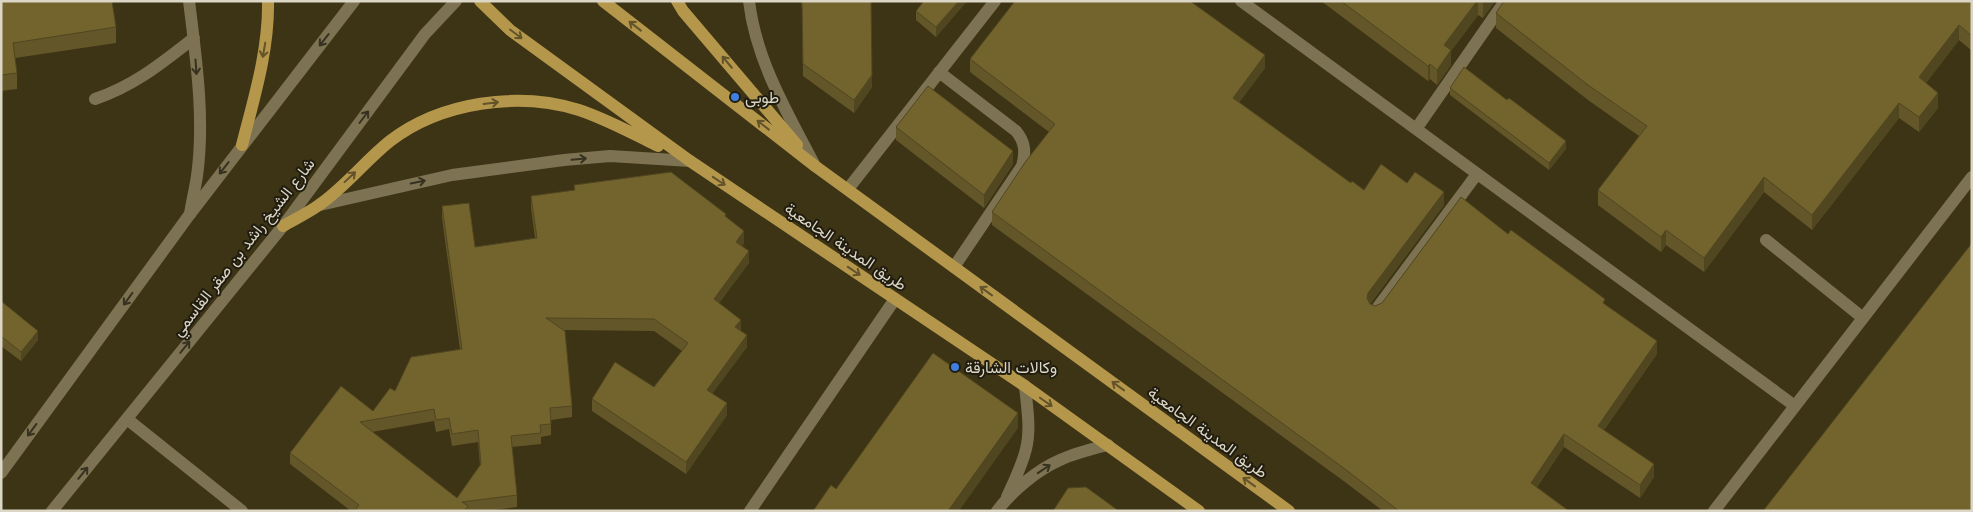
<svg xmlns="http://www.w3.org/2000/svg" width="1973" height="512" font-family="'Libre Baskerville',Vazirmatn,serif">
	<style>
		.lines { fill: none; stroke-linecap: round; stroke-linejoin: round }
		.service { stroke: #7d7353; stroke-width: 12 }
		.minor { stroke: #7d7353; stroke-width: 12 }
		.secondary { stroke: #7d7353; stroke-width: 12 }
		.primary { stroke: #b5974c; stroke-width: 12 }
		.wall { fill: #635628; fill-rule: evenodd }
		.shaded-wall { fill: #504620 }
		.building { fill: #73642e; stroke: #504620; fill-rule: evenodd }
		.oneway { stroke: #63532a }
		.oneway2 { stroke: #373220 }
		.shop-dot { fill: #3f7fe0; stroke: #201c0f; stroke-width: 2 }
		.labels { text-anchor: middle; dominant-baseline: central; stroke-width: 4; stroke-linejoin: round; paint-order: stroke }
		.poi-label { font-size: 16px; fill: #dbd6c5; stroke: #201c0f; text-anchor: start }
		.street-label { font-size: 16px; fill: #dbd6c5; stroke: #201c0f }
	</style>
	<rect width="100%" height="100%" fill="#3d3415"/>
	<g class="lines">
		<path class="service" d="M189 1C196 58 205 119 197 176 195 189 192 201 190 214
			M749 1C756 61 788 114 815 166
			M1241 1 1795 406
			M939 72 1016 131C1025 142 1026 152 1022 166L954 267
			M95 99C134 86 162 63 194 38
			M1416 129 1505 1
			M848 189 995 1
			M320 205 452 175 564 160 610 156 690 161
			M1766 240 1863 318
			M1375 311 1477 174
			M1714 511 1972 177"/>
		<path class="minor" d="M127 419 242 511
			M1007 497C1014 481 1022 466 1026 449 1031 429 1027 407 1025 386
			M750 511 895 299
			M997 511C1012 491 1037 470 1060 460 1075 453 1092 449 1108 445"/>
		<path class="secondary" d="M1 473 190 214 354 1
			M52 511 283 226 425 34 456 1"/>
		<path class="primary" d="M480 1 510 30 690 161 1025 386 1199 511
			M603 1 815 166 1289 511
			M677 1 683 11 797 145
			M242 145C254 98 269 50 268 1
			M283 226C295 219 308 213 319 205 345 187 365 161 390 141 441 102 518 91 579 110 606 119 632 133 658 146"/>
	</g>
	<path class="wall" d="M1 1 116 27V43L15 58 17 73V89L1 91Z
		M801 1H871L872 87 854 113 803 76 802 9Z
		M924 1H967L936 37 916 20V11Z
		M1321 1H1495L1483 18 1478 15 1451 51V65L1437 85 1430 79 1428 81Z
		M1972 1V51L1959 40 1926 83 1938 108 1919 132 1899 118 1812 230 1764 192 1704 272 1666 245 1661 252 1598 205V190L1639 136 1588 100 1496 28V13Z
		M970 59 1265 68 1239 102 1351 183 1364 190 1407 183 1444 205 1370 304 1375 306 1382 303 1508 234 1605 304 1657 354 1604 430 1654 477 1640 498 1564 447 1537 487 1569 511H1383L1345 482 992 225V212L1049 132 970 72Z
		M1450 88 1566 149 1549 170 1450 95Z
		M896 127 1013 164 984 208 896 140Z
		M574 185 726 218 744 243 742 246 749 263 719 303 741 331 747 347 712 393 727 415 686 474 592 411V399L654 387 682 351 654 331 564 330 572 406V417L551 420V435L541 437V444L512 447 517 495V507L486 511H351L290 464V453L373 411 395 391 460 349 442 218V206L475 247 535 238 531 208V196L574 191ZM434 421 436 432 449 429 452 446 478 442 480 465 457 498 372 432Z
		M1 301 38 340 21 361 1 346Z"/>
	<path class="shaded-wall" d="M959 1H967L936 37V27Z
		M1477 1H1478V15L1451 51V65L1437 85V70L1444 45Z
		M1485 1H1495L1483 18V3Z
		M1959 25V40L1919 92V77Z
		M1265 55V68L1233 111V98Z
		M1430 64V79L1428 81V66Z
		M872 75V87L854 113V100Z
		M1938 93V108L1919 132V117Z
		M1899 103V118L1812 230V215Z
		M1566 141V149L1549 170V163Z
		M1013 151V164L984 208V195Z
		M1764 177V192L1704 272V258Z
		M1444 192V205L1368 306 1367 298 1368 293Z
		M1666 230V245L1661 252V237Z
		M744 231V243L736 254V242Z
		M749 251V263L714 310V299Z
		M741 320V332L735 327Z
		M38 331V340L21 361V352Z
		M747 335V347L707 401V390Z
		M1657 341V354L1598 439V426Z
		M727 403V415L686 474V462Z
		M1018 413V428L959 511H948Z
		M1564 434V447L1531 495V483Z
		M1654 464V477L1640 498V485Z"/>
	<path class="building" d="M1 1H112L116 27 13 43 17 73 1 75Z
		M802 1H871L872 75 854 100 803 64Z
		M924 1H959L936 27 916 11Z
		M1015 1H1190L1265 55 1233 98 1351 183 1352 181 1364 190 1381 164 1407 183 1415 172 1444 192 1368 293 1367 298 1370 304 1375 306 1382 303 1461 197 1508 234 1511 230 1605 299 1603 303 1657 341 1598 426 1654 464 1640 485 1564 434 1531 483 1569 511H1399L1345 469 992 212 1026 161 1055 124 970 59Z
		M1341 1H1477L1444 45 1451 50 1437 70 1430 64 1428 66Z
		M1504 1H1972V36L1959 25 1919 77 1938 93 1919 117 1899 103 1812 215 1764 177 1704 258 1666 230 1661 237 1598 190 1647 126 1588 85 1496 13Z
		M1464 67 1507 100 1509 98 1566 141 1549 163 1450 88Z
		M928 86 1013 151 984 195 896 127Z
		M671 172 726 214 725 216 744 231 736 242 749 251 714 299 741 320 735 327 747 335 707 390 727 403 686 462 592 399 615 362 654 387 688 343 654 319 546 318 565 331 572 406 550 408 551 424 540 425 541 433 511 436 517 495 462 502 468 506 464 511H355L359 505 290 453 341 386 373 411 390 388 395 391 411 357 462 349 442 206 469 203 475 247 537 238 531 196 575 190 574 185ZM434 409 436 420 449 418 452 434 478 430 481 464 457 498 360 422Z
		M1972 243V511H1763Z
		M1 301 38 331 21 352 1 336Z
		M933 353 1018 413 948 511H813L831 485 836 489Z
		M1086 487 1119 511H1053L1068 488Z"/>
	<defs><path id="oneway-shaft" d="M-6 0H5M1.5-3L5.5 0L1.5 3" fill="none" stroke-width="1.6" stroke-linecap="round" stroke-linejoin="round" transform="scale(1.25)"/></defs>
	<g class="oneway">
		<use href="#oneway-shaft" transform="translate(635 26) rotate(-142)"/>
		<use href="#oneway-shaft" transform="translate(516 34) rotate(37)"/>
		<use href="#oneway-shaft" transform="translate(264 50) rotate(100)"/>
		<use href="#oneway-shaft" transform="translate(727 62) rotate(-130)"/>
		<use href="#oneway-shaft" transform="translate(491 103) rotate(-7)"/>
		<use href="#oneway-shaft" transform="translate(763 125) rotate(-142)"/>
		<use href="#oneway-shaft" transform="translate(350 177) rotate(-43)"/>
		<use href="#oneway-shaft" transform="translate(719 181) rotate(34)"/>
		<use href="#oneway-shaft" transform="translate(854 271) rotate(34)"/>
		<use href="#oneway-shaft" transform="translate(986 291) rotate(-144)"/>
		<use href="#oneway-shaft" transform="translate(1118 386) rotate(-144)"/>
		<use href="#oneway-shaft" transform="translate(1046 402) rotate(35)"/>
		<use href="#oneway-shaft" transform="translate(1249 482) rotate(-144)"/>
	</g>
	<g class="oneway2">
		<use href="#oneway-shaft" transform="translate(324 40) rotate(128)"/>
		<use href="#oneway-shaft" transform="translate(196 67) rotate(86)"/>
		<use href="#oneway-shaft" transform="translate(364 117) rotate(-53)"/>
		<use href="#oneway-shaft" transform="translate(579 159) rotate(-5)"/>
		<use href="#oneway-shaft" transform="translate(224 168) rotate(128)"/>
		<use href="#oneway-shaft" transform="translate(418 182) rotate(-12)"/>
		<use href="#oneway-shaft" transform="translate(128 299) rotate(126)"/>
		<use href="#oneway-shaft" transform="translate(185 347) rotate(-51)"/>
		<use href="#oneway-shaft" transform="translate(32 430) rotate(126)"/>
		<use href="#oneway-shaft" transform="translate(1044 469) rotate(-34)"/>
		<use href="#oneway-shaft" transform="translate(83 473) rotate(-51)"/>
	</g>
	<g class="shop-dot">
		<circle cx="735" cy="97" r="5"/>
		<circle cx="955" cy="367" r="5"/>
	</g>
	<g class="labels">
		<g class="poi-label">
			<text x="745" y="97">طوبى</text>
			<text x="965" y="367">وكالات الشارقة</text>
		</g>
		<g class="street-label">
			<text transform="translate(846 246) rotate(34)">طريق المدينة الجامعية</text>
			<text transform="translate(243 247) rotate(-52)">شارع الشيخ راشد بن صقر القاسمي</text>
			<text transform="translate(1208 432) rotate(36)">طريق المدينة الجامعية</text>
		</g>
	</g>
	<rect width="1973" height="512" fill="none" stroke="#dbd6c5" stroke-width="5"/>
</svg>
